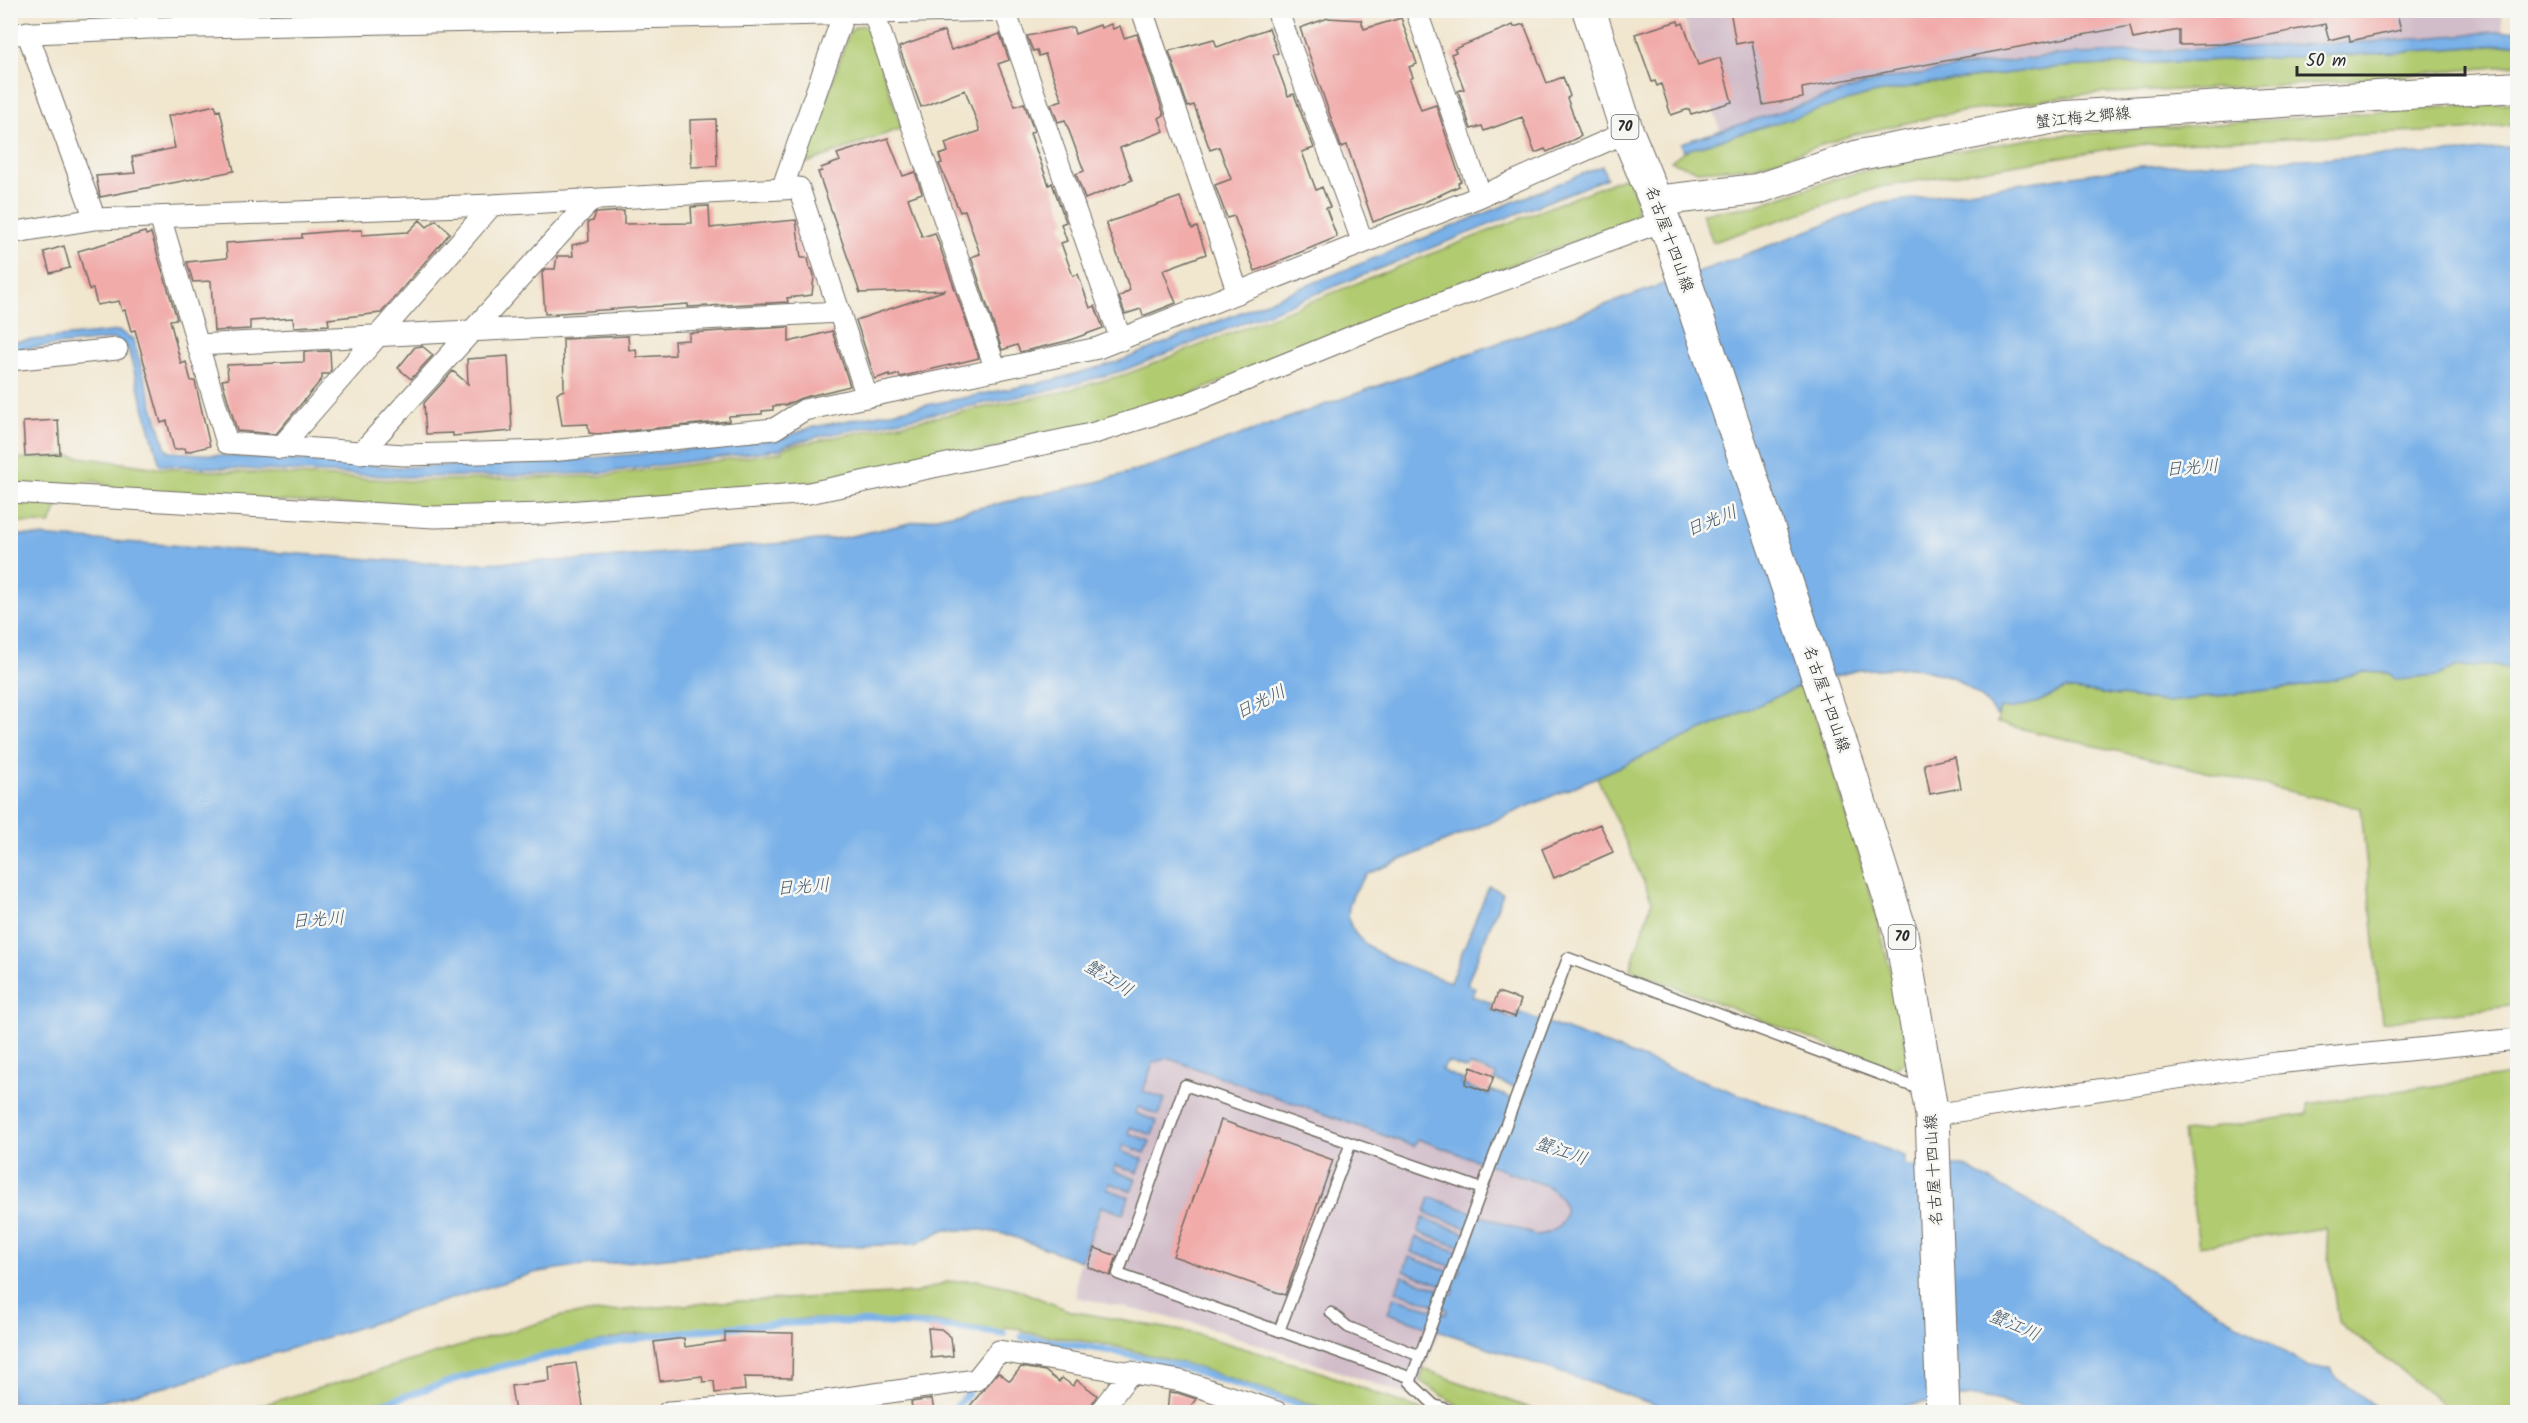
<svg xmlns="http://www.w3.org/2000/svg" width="2528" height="1423" font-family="Kalam,'Klee One',sans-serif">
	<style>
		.industrial { fill: #d1bdc9 }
		.green { fill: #b1cb70; stroke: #6e7b4e; stroke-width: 1.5 }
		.water { fill: #79b1e8; stroke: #526e8a; stroke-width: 1.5; fill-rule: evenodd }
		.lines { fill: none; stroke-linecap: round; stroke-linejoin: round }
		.stream { stroke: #79b1e8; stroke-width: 7 }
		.building { fill: #f1acaa }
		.lane-casing { stroke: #706c64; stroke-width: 13 }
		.street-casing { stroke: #706c64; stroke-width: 23 }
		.secondary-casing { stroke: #706c64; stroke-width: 32 }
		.primary-casing { stroke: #706c64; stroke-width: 35 }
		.lane { stroke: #fff; stroke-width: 10 }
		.street { stroke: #fff; stroke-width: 21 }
		.secondary { stroke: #fff; stroke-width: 30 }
		.primary { stroke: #fff; stroke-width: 33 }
		.labels { text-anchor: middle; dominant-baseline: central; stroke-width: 5; stroke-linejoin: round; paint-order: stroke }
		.shield { fill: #f6f6f2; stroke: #686867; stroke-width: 1.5 }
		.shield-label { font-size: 15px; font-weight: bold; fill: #2b2b2b }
		.street-label { font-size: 16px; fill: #2b2b2b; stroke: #f6f6f2 }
		.water-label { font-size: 18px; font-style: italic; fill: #465a6d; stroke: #f6f6f2 }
	</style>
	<rect width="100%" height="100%" fill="#f6f6f2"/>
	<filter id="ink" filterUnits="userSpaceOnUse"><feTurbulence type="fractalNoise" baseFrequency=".0167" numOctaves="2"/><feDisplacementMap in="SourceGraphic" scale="12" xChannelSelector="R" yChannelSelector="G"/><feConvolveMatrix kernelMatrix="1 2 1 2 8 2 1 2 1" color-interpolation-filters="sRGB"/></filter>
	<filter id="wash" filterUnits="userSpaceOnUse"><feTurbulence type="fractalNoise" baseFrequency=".008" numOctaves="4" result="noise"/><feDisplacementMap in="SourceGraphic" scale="24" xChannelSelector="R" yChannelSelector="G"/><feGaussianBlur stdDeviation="1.35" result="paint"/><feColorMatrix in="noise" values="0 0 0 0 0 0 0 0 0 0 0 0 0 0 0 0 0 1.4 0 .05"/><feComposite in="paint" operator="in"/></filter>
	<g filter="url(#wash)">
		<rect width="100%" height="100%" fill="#f1e6ce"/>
		<path class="industrial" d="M2500 10 2503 31 2388 41 2057 55 1956 68 1880 80 1720 130 1681 11Z
			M1167 1058 1414 1146 1418 1139 1547 1186 1563 1200 1564 1221 1553 1232 1535 1235 1430 1198 1425 1213 1475 1231 1473 1236 1423 1218 1418 1232 1468 1250 1467 1255 1416 1238 1411 1252 1461 1270 1460 1275 1409 1257 1404 1271 1454 1289 1453 1294 1401 1277 1397 1291 1448 1309 1445 1315 1394 1297 1389 1314 1439 1331 1414 1397 1195 1323 1076 1297 1077 1273 1101 1206 1129 1198 1107 1189 1109 1183 1135 1179 1114 1171 1116 1164 1138 1172 1142 1159 1121 1151 1123 1145 1149 1141 1128 1133 1130 1127 1152 1135 1157 1121 1135 1113 1137 1107 1165 1099 1143 1091 1153 1063Z"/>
		<path class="green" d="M862 25 868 29 902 128 804 164 849 33 855 27Z
			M2517 44V65L2308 84 2086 94 1948 114 1856 134 1753 167 1698 171 1671 161 1684 151 1764 125 1867 95 1931 83 2059 67 2389 53Z
			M2517 102V124L2464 130 2133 145 1880 187 1713 242 1702 213 1755 206 1834 179 1924 156 2049 136Z
			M1628 176 1638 204 1634 220 1529 258 1186 396 1081 429 882 473 756 491 543 506 432 510 125 492 94 481 60 488 11 484 10 459 72 456 158 468 411 481 602 476 782 452 786 447 1057 393 1127 374Z
			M10 500 58 504 50 524 11 522Z
			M2517 664V1005L2382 1022 2361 808 1997 723 2000 708 2010 709 2038 702 2065 689 2167 702 2310 685 2364 672 2437 676 2457 667 2496 665 2504 668Z
			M1805 684C1845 809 1887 930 1908 1060L1891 1070 1630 969 1652 901 1597 777Z
			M2517 1074V1412H2452L2410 1377 2338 1322 2325 1228 2199 1246 2183 1132 2308 1114V1104Z
			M977 1280 1014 1288 1070 1311 1193 1333 1315 1370 1426 1412H1336L1186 1364 1110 1345 1022 1332V1329L1005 1327 1004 1331 939 1322 805 1319 629 1335 485 1368 349 1412H238L566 1315 719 1302 915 1293 947 1282Z
			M1424 1369 1540 1412H1478L1459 1406 1420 1381Z"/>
		<path class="water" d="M2517 30V44H2513L2389 53 2059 67 1931 83 1867 95 1684 151 1681 143 1880 80 1956 68 2057 55 2388 41Z
			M2517 146V664L2504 668 2496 665 2457 667 2437 676 2397 680 2388 673 2364 672 2310 685 2167 702 2065 689 2038 702 2010 709 2000 708 1997 716 1981 697 1953 677 1912 667 1858 670 1805 684 1597 777 1368 874C1307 941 1402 963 1450 982L1489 886 1503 893 1467 984 1475 988 1472 996 1492 1003 1490 1009 1515 1019 1518 1012 1905 1156V1166H1964L2143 1266 2309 1367 2331 1368 2336 1378 2383 1412H2024C1971 1380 1924 1408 1869 1412 1810 1417 1742 1412 1682 1412L1667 1409 1388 1313 1394 1297 1446 1314 1447 1309 1396 1291 1402 1276 1453 1294 1454 1289 1404 1271 1409 1257 1459 1275 1461 1270 1411 1252 1416 1237 1467 1255 1468 1250 1418 1232 1423 1218 1473 1236 1475 1231 1425 1213 1430 1197 1535 1235C1570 1233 1575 1204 1547 1186L1418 1139 1414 1146 1167 1058 1153 1063 1143 1091 1165 1099 1159 1115 1138 1107 1135 1113 1157 1121 1152 1135 1130 1127 1128 1133 1150 1141 1145 1153 1124 1145 1121 1151 1143 1159 1138 1173 1116 1165 1114 1171 1136 1179 1131 1191 1110 1183 1107 1189 1129 1197 1123 1214 1101 1206 1081 1261 1008 1235 983 1230H943L916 1244 757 1249 564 1268 534 1273 169 1386 103 1401 11 1403 10 534 443 564 582 560 842 538 1097 482 1167 461 1723 263 1878 204 2142 166 2466 152ZM1448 1062 1467 1069 1470 1065 1496 1075 1494 1080 1526 1091 1522 1102 1490 1090 1489 1095 1462 1084 1463 1080 1441 1070Z
			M1602 166 1607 178 1125 370 1056 389 817 437 785 445 781 449 601 473 494 476 407 477 160 465 128 349 115 339 11 350V342L119 331 133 339 166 449 170 452 401 467 537 463 713 447 783 438 809 428 1054 380 1120 361Z"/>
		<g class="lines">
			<path class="stream" d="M297 10V13
				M1022 1337 1112 1351 1183 1367 1322 1412
				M358 1412C401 1398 444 1382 487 1370 654 1327 832 1308 1004 1334
				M952 1412 968 1393"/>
		</g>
		<g id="blocks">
			<path class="building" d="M1730 10H2396L2401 30 2350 41 2349 35 2329 40 2325 24 2224 44 2179 45V30L2133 39 2130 26 1802 88 1803 98 1763 105 1752 41 1736 44Z
				M1328 18 1361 20 1364 29 1401 18 1417 64 1409 67 1413 77 1410 79 1421 110 1436 105 1461 181 1458 183 1459 186 1423 203 1373 222 1347 145 1341 147 1300 28Z
				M1678 21 1679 25 1683 23 1698 65 1720 58 1732 102 1691 114 1689 109 1671 115 1661 84 1657 86 1655 81 1652 82 1635 34Z
				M1111 24 1113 29 1120 26 1124 38 1137 34 1164 115 1159 118 1164 131 1120 148 1132 180 1085 199 1076 174 1084 171 1065 120 1058 122 1051 104 1062 100 1045 54 1039 56 1037 50 1033 51 1027 36 1073 27 1075 34 1100 25 1101 28Z
				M1524 24 1547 83 1563 77 1570 96 1567 98 1581 136 1547 152 1545 149 1535 153 1522 117 1484 131 1482 126 1471 129 1458 91 1464 89 1451 54 1456 52 1454 49 1513 25 1514 27Z
				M1269 28 1278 53 1273 55 1288 96 1294 94 1314 148 1302 152 1316 190 1322 187 1330 207 1326 208 1337 237 1255 271 1234 216 1227 218 1215 185 1231 179 1219 147 1210 150 1194 105 1188 107 1169 51 1214 39 1217 47Z
				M944 31 951 50 1000 34 1009 60 998 64 1015 106 1024 103 1034 131 1030 133 1049 185 1052 183 1066 222 1061 224 1067 241 1061 243 1073 276 1078 274 1090 308 1095 306 1103 328 1067 341 1020 352 1017 345 1002 350 971 257 980 254 965 210 960 212 939 164 942 163 939 155 948 152 945 143 980 131 965 90 921 107 899 47Z
				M215 105 217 111 220 110 234 171 100 197 96 176 135 173 132 157 175 148 168 116Z
				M716 119 717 166 691 167 690 120Z
				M888 138 903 176 915 172 922 193 908 198 922 237 935 233 979 358 900 377 899 374 890 377 889 374 875 379 856 320 946 290 860 293 818 172 822 171 821 168 840 161 837 154Z
				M1180 197 1192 229 1197 227 1206 254 1163 270 1176 303 1143 316 1141 309 1125 314 1119 297 1130 290 1106 223Z
				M709 206 710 228 796 220 801 258H808L810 269H812L814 276 812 295 787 298 788 302 688 307V304L545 314 542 272 545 269H555L557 256H573L572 245 589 241 588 222 593 221 596 213 624 211V224L692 223 691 207Z
				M420 220 427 227 436 220 450 233 381 313 328 319 329 325 294 327 293 318 250 321V329L214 331 211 281 193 282 187 262 227 258 226 243 302 238V234L336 231 362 230V235L408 232Z
				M145 232 146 235 151 233 177 319 170 320 181 364 186 362 191 381H195L210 446 186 452 185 448 174 450 167 421 161 423 135 330 131 331 125 310 122 311 119 301 97 305 93 289 89 290 78 251Z
				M64 246 70 268 50 273 44 252Z
				M789 327V342L832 331 850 386 801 398 786 405 773 406V410L762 411V414L729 416V421L597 434 589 433 588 424 562 425 557 393 564 390 563 339 628 336 629 350 636 349 637 357 675 355 674 341 689 340V333Z
				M422 346 433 355 411 379 398 368 415 347Z
				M330 351 331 370 328 374H322V379L276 434 237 431 222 380 228 379 227 365 304 362V352Z
				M508 356 512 431 453 436V433L426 434 424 403 453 371 468 384 467 359Z
				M58 420 60 454 25 456 23 422Z
				M1955 757 1961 788 1930 794 1924 764Z
				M1600 824 1613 852 1554 878 1542 849Z
				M1498 992 1521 1000 1515 1017 1492 1009Z
				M1471 1067 1494 1076 1488 1092 1465 1084Z
				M1221 1120 1333 1160 1285 1295 1173 1256Z
				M1095 1248 1117 1256 1110 1276 1088 1267Z
				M928 1328 941 1329 951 1337 953 1356 931 1358Z
				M725 1332 793 1333 792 1378 744 1377 745 1390 715 1393 714 1381 703 1382 702 1376 660 1381 654 1342 684 1338 685 1347 725 1341Z
				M576 1363 584 1413H515L511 1386 550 1381 549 1367Z
				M1021 1367 1045 1371 1059 1382 1062 1378 1073 1386 1077 1380 1097 1395 1087 1413H964L998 1372 1010 1381Z
				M1169 1392 1178 1393 1196 1399 1186 1413H1167Z
				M932 1399 934 1413H913L911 1402Z"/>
		</g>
	</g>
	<g filter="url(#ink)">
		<use href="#blocks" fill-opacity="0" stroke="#706c64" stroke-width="1.5"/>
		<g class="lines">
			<defs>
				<path id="lane" d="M1331 1313 1348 1327 1420 1356
					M1279 1331 1351 1143
					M1412 1378 1118 1274 1185 1085 1482 1189
					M1454 1412 1434 1405 1410 1382 1568 958 1922 1090"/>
				<path id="street" d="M146 10 149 28
					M1142 10 1238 293
					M1277 10 1363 243
					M1005 11 1121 340
					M874 14 996 370
					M27 32 95 219
					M10 34 149 28 1013 10
					M782 189 845 10
					M1481 196 1627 132
					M160 217 227 443 404 455 550 451 774 429 804 410 1098 348 1481 196 1416 10
					M10 233 95 219 492 205 799 188 867 397
					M197 345 840 312
					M10 360 117 349
					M280 448 492 205
					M361 453 590 201
					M10 492 434 517 542 514 809 493 1091 434 1187 404 1371 329 1663 221
					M1932 1115 2277 1063 2518 1039
					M825 1401 976 1380 999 1351 1181 1381 1277 1412
					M668 1412 825 1401 826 1412
					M1100 1412 1131 1372"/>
				<path id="secondary" d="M1656 201 1757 189 1859 155 2066 116 2518 87"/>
				<path id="primary" d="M1589 10 1627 132 1671 239 1848 766 1901 933 1932 1115 1943 1412"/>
			</defs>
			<use href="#lane" class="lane-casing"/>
			<use href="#street" class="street-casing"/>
			<use href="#secondary" class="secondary-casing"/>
			<use href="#primary" class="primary-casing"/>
			<use href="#lane" class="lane"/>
			<use href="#street" class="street"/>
			<use href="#secondary" class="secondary"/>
			<use href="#primary" class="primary"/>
		</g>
	</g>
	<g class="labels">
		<g class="shield">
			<rect x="1611.5" y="115" width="27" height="24" rx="4.5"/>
			<rect x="1888.5" y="925" width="27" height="24" rx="4.5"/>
		</g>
		<g class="shield-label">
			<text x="1625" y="127">70</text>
			<text x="1902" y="937">70</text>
		</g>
		<g class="street-label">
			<text transform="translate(2083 118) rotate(-6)">蟹江梅之郷線</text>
			<text transform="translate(1669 239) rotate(70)">名古屋十四山線</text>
			<text transform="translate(1826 699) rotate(71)">名古屋十四山線</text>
			<text transform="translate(1934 1170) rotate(-93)">名古屋十四山線</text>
		</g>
		<g class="water-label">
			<text transform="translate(2192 469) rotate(-4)">日光川</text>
			<text transform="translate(1712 522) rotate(-22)">日光川</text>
			<text transform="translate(1261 703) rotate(-26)">日光川</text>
			<text transform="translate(803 888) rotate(-4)">日光川</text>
			<text transform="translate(318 921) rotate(-4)">日光川</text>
			<text transform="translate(1108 979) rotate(32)">蟹江川</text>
			<text transform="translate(1561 1152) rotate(19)">蟹江川</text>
			<text transform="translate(2014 1326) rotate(24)">蟹江川</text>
		</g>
	</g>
	<rect width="2528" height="1423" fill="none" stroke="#f6f6f2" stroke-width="36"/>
	<path d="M2297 66v9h168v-9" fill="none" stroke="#2b2b2b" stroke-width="3"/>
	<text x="2306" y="66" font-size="18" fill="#2b2b2b" stroke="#f6f6f2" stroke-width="4.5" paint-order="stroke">50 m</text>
</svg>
